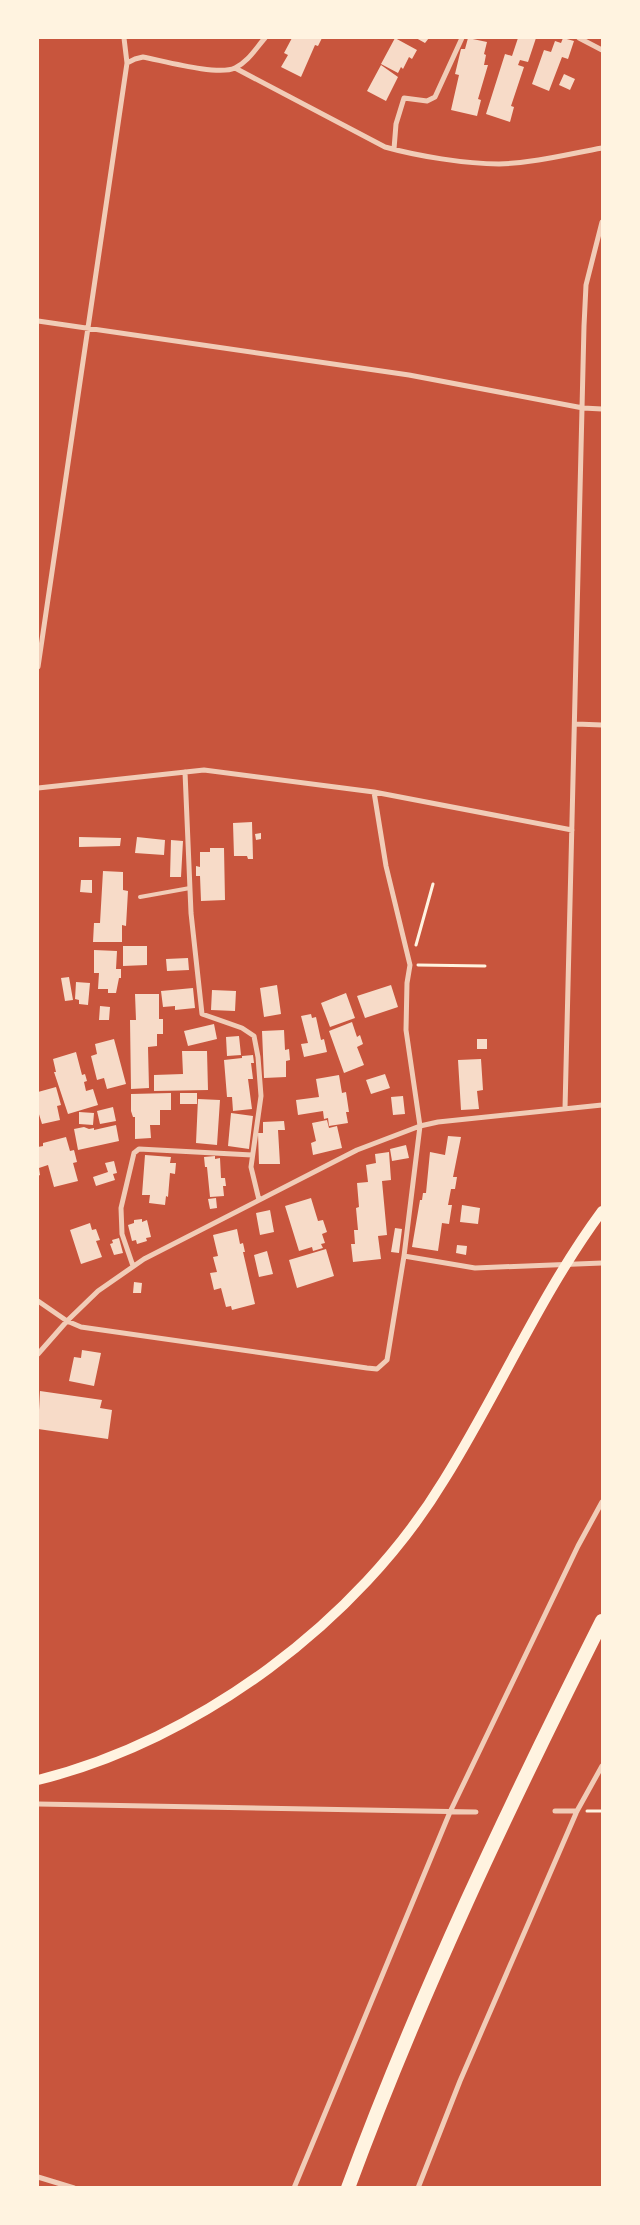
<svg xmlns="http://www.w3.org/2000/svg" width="640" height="2225" font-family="'Asap Condensed',sans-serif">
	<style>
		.building { fill: #f7dbc8 }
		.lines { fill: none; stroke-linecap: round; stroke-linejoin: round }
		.path { stroke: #fff3e0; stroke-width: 3 }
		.service { stroke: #f1ccb7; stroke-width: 4 }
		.minor { stroke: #f1ccb7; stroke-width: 5 }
		.secondary { stroke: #fff3e0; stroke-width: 10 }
		.motorway { stroke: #fff3e0; stroke-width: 14 }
	</style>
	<rect width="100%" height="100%" fill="#c8553d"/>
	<path class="building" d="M292 38H322L318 46 315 45 301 77 281 67 288 55 284 53Z
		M395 38 417 50 412 59 409 57 403 69 401 67 398 73 381 64Z
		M416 38H429L425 43Z
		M468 38 487 42 484 54 486 55 484 65H488L478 99 481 100 477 116 451 110 459 75 455 74 461 49H465Z
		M518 38H536L528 62 520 60 518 65 524 67 511 106 514 107 510 122 486 114 505 54 512 56Z
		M563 38 574 41 568 59 562 57 549 91 532 84 544 50 551 52 555 41 561 43Z
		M381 65 398 77 386 101 367 91Z
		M564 74 575 79 570 90 559 85Z
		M252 822 253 859H248L247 856H234L233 823Z
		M261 833V839L256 840 255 834Z
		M79 837 121 838 120 846 79 847Z
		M137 837 165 840 164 855 135 853Z
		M171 840 183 841 181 877H170Z
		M210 848H224L225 900 201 901 200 876H196V866L200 867V852H210Z
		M103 871 123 872V890L128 891 126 926 122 925V942H93L94 923H100Z
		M81 880H92V893L80 892Z
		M123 946H147V965L123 966Z
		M94 950 117 951 116 969H121V978H119L116 993H108V989H98L99 973H94Z
		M188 958 189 970 167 971 166 959Z
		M69 977 73 1000 65 1001 61 978Z
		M76 982 90 983 88 1005 79 1004V1000L75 999Z
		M277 985 281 1014 264 1017 260 988Z
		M391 985 398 1007 365 1018 357 996Z
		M193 988 195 1008 175 1010V1006L163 1007 161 991Z
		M212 990 236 991 235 1011 211 1010Z
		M346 993 355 1018 330 1027 321 1003Z
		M135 994H159V1019H163V1034H157V1046L148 1047 149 1088 131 1089 130 1020H136Z
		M100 1006 110 1007 109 1020H99Z
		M311 1014 312 1018 316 1017 321 1040 324 1039 327 1052 304 1057 301 1044 308 1043 301 1016Z
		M352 1022 357 1037 360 1035 363 1044 357 1047 364 1065 344 1073 329 1031Z
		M214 1024 217 1039 188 1046 184 1031Z
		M284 1030 285 1050 289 1049 290 1060 286 1061V1077L264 1078 262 1031Z
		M239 1036 241 1055 227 1056 226 1037Z
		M114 1039 126 1084 107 1089 104 1078 97 1080 91 1056 97 1054 95 1044Z
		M477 1039H487V1049H477Z
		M182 1051H207L208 1090 154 1091V1075L183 1074Z
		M76 1052 82 1075 85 1074 87 1081 84 1082 86 1091 93 1089 98 1105 68 1114 54 1072H56L53 1059Z
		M253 1055 254 1063H251L253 1079H248L252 1109 233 1111 232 1097H227L224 1060 242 1058V1056Z
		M481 1059 483 1090 477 1091 479 1109 461 1110 458 1060Z
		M385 1074 390 1088 371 1094 366 1080Z
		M339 1075 342 1093 346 1092 349 1112H346L348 1123 329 1126 328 1118 324 1119 323 1111 298 1115 296 1100 319 1097 316 1079Z
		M56 1087 61 1105 57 1106 60 1120 42 1124 38 1111V1092Z
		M171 1093V1110H160V1125H150L151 1138 135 1139V1117H133L131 1111V1094Z
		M180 1093H197V1104H180Z
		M403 1096 405 1114 393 1115 391 1097Z
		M198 1099 220 1100 217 1145 196 1143Z
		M113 1107 116 1121 100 1124 97 1111Z
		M79 1112 94 1113 93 1125 79 1124Z
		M231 1113 253 1116 249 1149 228 1146Z
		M327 1120 329 1128 337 1126 342 1148 313 1155 311 1143 316 1141 312 1123Z
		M284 1121 285 1130H278L280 1164H259L258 1133H263V1122Z
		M116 1125 119 1141 78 1150 74 1129 84 1127 89 1129 94 1128V1130Z
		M448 1136 461 1137 453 1177H457L455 1189H451L448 1205H452L449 1224 442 1223 438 1251 412 1247 420 1200H422L423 1193H426L430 1152 445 1155Z
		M66 1137 70 1151 74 1150 77 1162 73 1163 78 1181 54 1187 48 1165 39 1168 40 1175 38 1176V1147L43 1146V1143Z
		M406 1145 409 1158 392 1161 390 1149Z
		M389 1152 391 1180 382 1181 387 1235 378 1236 381 1259 353 1262 351 1244H355L354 1230H358L356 1208 359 1207 357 1183 368 1182 366 1165 376 1163 375 1154Z
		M145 1155 171 1157 170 1163H176L175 1174 170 1173 168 1197 166 1196 165 1205 149 1203 150 1195H142Z
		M215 1156V1159L220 1158 221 1178H225L226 1186H223L224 1196 210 1197 207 1167H205L204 1157Z
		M114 1161 117 1173 113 1174 115 1180 96 1186 93 1177 108 1172 105 1163Z
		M216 1198 217 1208 210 1209 208 1199Z
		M311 1198 318 1221 323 1220 327 1232 322 1234 325 1243 321 1244 323 1248 313 1251 312 1247 299 1251 285 1206Z
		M462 1205 480 1208 478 1224 460 1222Z
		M270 1210 274 1232 260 1235 256 1213Z
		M142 1219V1222L147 1220 151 1237 146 1238 147 1241 137 1244 136 1240 132 1241 128 1225 134 1223V1220Z
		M90 1223 92 1230 96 1229 100 1240 96 1241 102 1257 81 1264 70 1230Z
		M395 1228 402 1229 399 1253 391 1252Z
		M237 1229 240 1244 243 1243 245 1252H243L255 1304 232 1310 231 1306 226 1307 221 1288 214 1290 210 1273 217 1272 213 1257 218 1256 213 1235Z
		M119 1238 123 1253 114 1255 110 1244 113 1243 112 1240Z
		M457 1245 467 1246 466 1255 456 1253Z
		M326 1249 334 1276 297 1288 289 1260Z
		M267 1251 273 1274 259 1277 254 1255Z
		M134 1282 142 1283 141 1293H133Z
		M82 1350 101 1353 94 1386 69 1381 74 1357 81 1358Z
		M40 1391 102 1400 100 1408 112 1410 108 1439 38 1429Z"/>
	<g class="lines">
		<path class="path" d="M416 945 433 884
			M418 965 485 966
			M587 1811H602"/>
		<path class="service" d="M140 897 190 888"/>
		<path class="minor" d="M579 38 602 50
			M127 63 135 59 143 57C164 61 218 76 235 68 248 62 256 48 265 38
			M235 68 385 147C417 156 466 164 499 164 534 163 569 154 602 148
			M394 149 396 124 404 98 427 101 435 97 462 38
			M38 321 409 375 583 408 602 409
			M38 667 127 63 124 38
			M576 724 602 725
			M185 772 191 913 202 1014 242 1028 254 1036 258 1057 261 1096 251 1167 259 1200
			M38 788 204 770 374 792 572 830
			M565 1109 584 326 586 285 602 222
			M404 1256 475 1268 602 1263
			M133 1266 122 1234 121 1208 134 1153 139 1149 252 1155
			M38 1301 67 1321 81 1327 367 1368 377 1369 387 1360 404 1256 420 1126 406 1030 407 983 410 965 386 866 374 792
			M38 1354 67 1321 98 1291 144 1259 357 1150 420 1126 438 1122 602 1105
			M38 1804 476 1812
			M555 1811H577
			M38 2177 74 2188
			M294 2188 450 1812 578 1546 602 1502
			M418 2188 460 2081 577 1811 602 1766"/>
		<path class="secondary" d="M38 1780C199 1740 358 1622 444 1480 499 1392 540 1295 602 1211"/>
		<path class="motorway" d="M348 2188C420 1993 509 1806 602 1621"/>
	</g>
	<rect width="640" height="2225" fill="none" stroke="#fff3e0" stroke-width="78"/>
</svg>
